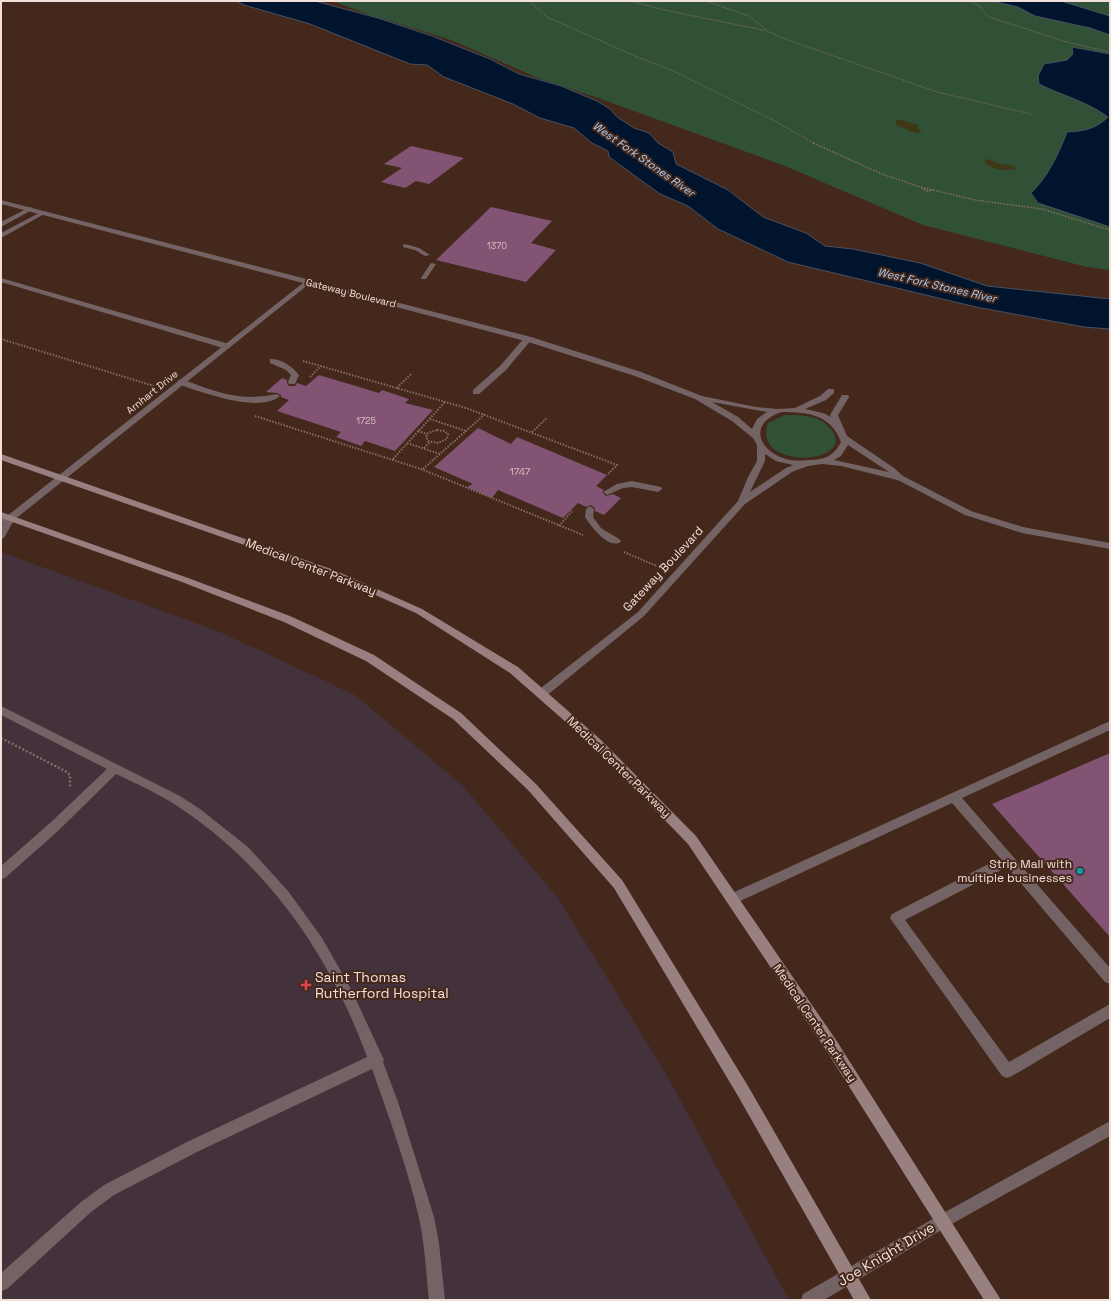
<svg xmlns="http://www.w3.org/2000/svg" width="1111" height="1301" font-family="'Space Grotesk',sans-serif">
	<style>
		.medical { fill: #43313b }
		.green { fill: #315136 }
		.sand { fill: #403717 }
		.water { fill: #00142e; stroke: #495161 }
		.building { fill: #825373 }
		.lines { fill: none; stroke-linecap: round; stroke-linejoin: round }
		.path-far3 { stroke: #866d63; stroke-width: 1; stroke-dasharray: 1 1; stroke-linecap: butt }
		.path-far2 { stroke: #866d63; stroke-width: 1.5; stroke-dasharray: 1.5 1.5; stroke-linecap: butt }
		.path-far1 { stroke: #866d63; stroke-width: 2; stroke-dasharray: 1.5 1.5; stroke-linecap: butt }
		.path { stroke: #866d63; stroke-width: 2.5; stroke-dasharray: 2 2; stroke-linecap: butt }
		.service { fill: #746364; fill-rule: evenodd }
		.minor { fill: #746364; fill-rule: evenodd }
		.tertiary { fill: #746364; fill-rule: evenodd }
		.secondary { fill: #998080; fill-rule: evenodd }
		.culture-dot { fill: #0f9aa8; stroke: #44281c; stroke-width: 1.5 }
		.health-dot { fill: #e0444e; stroke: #44281c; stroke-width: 1.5 }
		.labels { text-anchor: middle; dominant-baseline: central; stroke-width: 4; stroke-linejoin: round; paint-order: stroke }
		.far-number-label { font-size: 9px; fill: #d7bdc0 }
		.far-street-label { font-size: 10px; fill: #f3e0d9; stroke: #44281c }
		.number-label { font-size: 10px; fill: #d7bdc0 }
		.far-water-label { font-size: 11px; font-style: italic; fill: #aecef4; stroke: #44281c }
		.street-label { font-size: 12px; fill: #f3e0d9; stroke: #44281c }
		.poi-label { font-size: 12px; fill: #f3e0d9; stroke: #44281c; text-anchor: end }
		.near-poi-label { font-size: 14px; fill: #f3e0d9; stroke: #44281c; text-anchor: start }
		.near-street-label { font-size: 14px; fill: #f3e0d9; stroke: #44281c }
	</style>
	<rect width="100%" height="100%" fill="#44281c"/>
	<path class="medical" d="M1 552 220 632 355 695 462 785 558 898 665 1072 789 1300H1Z"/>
	<path class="green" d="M333 1H1110V270L1087 267 923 225 785 166 601 99 538 78 451 40 364 13Z
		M785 415C799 415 818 415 828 426 866 463 751 474 768 423Z"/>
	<path class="sand" d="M896 120C900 119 915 124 919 126L917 128 922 131C916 135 911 132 906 129 903 127 899 127 896 125Z
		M988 159C992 160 996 163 1001 164 1007 165 1012 163 1016 169 1007 171 989 170 984 161Z"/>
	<path class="water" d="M237 1H315L378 18 432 36 490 59 519 74 561 86 597 101 610 109 617 117 634 128 649 133 658 143 673 152 676 164 728 190 763 217 806 233 825 246 853 249 920 263 987 286 1110 299V329L1084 327 976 307 788 262 718 229 688 206 660 194 609 157 608 151 592 143 574 128 540 118 513 104 444 77 427 65 410 64 310 24 244 5Z
		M992 1H1061L1110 16V35L1090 28 1035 16 1018 7Z
		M1072 47 1110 54V227L1038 203 1031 193C1048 177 1059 153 1067 132 1084 131 1096 129 1108 117 1088 102 1061 95 1039 84L1038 76 1044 64 1067 60 1073 54Z"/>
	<path class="building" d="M411 146 464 158 429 184 416 181 405 188 381 182 402 168 384 164Z
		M491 207 552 221 531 243 556 250 526 282 436 260Z
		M319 375 379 393 382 390 409 399 405 403 433 410 395 451 365 441 361 446 336 437 341 432 277 411 289 400 281 397V395L277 393 266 392 282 378 287 380V383L289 386H295L297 383 306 386Z
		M478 428 511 444 517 437 607 475 596 486 604 490 602 492 606 496 613 494 621 498 604 515 595 511V508L591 505 586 507 578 503 563 518 498 490 492 498 467 487 473 484 434 467Z
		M1110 753V937L992 804Z"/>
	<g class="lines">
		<path class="path-far3" d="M529 1 547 17 637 57 669 69 775 121 815 144
			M631 1 660 9 767 31 788 40 937 92 1031 114
			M706 1 749 16 767 30
			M970 1 978 5 989 17 1066 42 1110 52"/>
		<path class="path-far2" d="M813 143 882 174 920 187 975 200 1042 209 1110 230
			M921 188 927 191 934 190"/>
		<path class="path-far1" d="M1 339 154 386
			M303 361 466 408 617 465 607 475
			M310 377 321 366
			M397 388 411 374
			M255 416 421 469 583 535
			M430 419 466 431
			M437 430 444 431 448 434 447 439 438 443 428 441 426 437 428 433Z
			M418 431 427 434
			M532 432 547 418
			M407 443 440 454
			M424 448 430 442
			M393 459 445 402
			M423 469 485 414
			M559 526 573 510
			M624 552 659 567"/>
		<path class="path" d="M1 738 65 771 70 775V788"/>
		<path class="service" d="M30 207 32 208V210L1 227V222Z
			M41 212 46 213 1 238V233Z
			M405 244 419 248 430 255 425 256 415 250 403 247V245Z
			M431 263 436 264 426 279H422L421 278Z
			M1 278 229 344 230 346 229 348H223L1 282Z
			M525 337H531L532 339 506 370 479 394H473V390L500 366Z
			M270 359C281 358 293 367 299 375L295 384H289L288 382 291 375 286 370 270 363Z
			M178 380H184C216 392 241 402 276 394L280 396C259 414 201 392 178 384Z
			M632 481 661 487 662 489 658 492 632 487 623 488 607 495 603 492 617 484Z
			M590 506 594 509 593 517 601 528 619 539 621 541 619 543C606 547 591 526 585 517L586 509Z
			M1 706 180 796 200 809 248 847 288 891 322 938 351 989 384 1060 383 1062 398 1102 434 1217 439 1243 445 1300H429C426 1273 425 1245 419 1218 408 1169 389 1117 372 1069L197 1152 114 1195 91 1212 7 1289 1 1291V1273L81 1202 104 1185 187 1142 367 1057C332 960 270 868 183 810 162 795 139 785 116 774L58 831 5 878 1 879V866L50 823 107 769 1 715Z
			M1110 721V730L962 798 1110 968V984L1105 982 1007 867 905 920 1009 1062 1110 1004V1018L1012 1076 1007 1078 1002 1076 890 918 892 914 1000 858 952 803 736 903 732 905 728 903 726 899 728 895Z
			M1110 1121V1136L948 1226 943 1229 938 1226 935 1221 938 1216Z"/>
		<path class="minor" d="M1 200 531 337 641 372 702 396 756 407 777 409 795 408 820 396 828 389H834V393L826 400 805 409 823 413 831 417 830 415 842 395H848L849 397 838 415 847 436 894 468 905 478 901 481 841 466 822 464 808 466 792 472 745 504 644 616 545 697H537L536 694 537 691 638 612 738 501 748 477 757 461V445L753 438 732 421 695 399 635 376 525 341 309 284 14 520 4 538 1 539V527L3 523 1 524V518L7 516 303 283 1 204ZM712 402 767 412 757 419 752 429 738 417ZM782 412C809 412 831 415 841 442 833 457 824 460 808 460 800 461 791 461 783 458 756 448 750 422 782 412ZM848 445 889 472 834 460 841 456ZM765 454 776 461 793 465 786 468 750 492 765 461Z
			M943 1213 948 1216 951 1221 948 1226 824 1300H801L803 1294Z"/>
		<path class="tertiary" d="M901 475 971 511 1023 527 1110 543V549L1022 533 965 515 898 480 897 478 898 476Z"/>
		<path class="secondary" d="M1 454 334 570 422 609 518 667 600 739 696 836 836 1040 1001 1300H984L826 1050 688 844 592 745 510 673 416 613 328 574 1 460Z
			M1 512 188 578 290 616 374 655 461 713 536 784 622 880 748 1086 871 1300H854L738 1096 614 888 528 790 453 719 366 661 284 622 182 582 1 518Z"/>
	</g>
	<circle class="culture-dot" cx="1080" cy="871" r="4"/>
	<path class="health-dot" d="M304 979h4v4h4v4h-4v4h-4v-4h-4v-4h4z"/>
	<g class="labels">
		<g class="far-number-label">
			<text x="497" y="246">1370</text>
			<text x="366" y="421">1725</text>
		</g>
		<g class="far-street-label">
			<text transform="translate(351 293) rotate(14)">Gateway Boulevard</text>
			<text transform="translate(152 392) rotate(-39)">Arnhart Drive</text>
		</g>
		<g class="number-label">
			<text x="520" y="471">1747</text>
		</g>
		<g class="far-water-label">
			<text transform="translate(644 159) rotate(35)">West Fork Stones River</text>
			<text transform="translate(937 285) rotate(13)">West Fork Stones River</text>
		</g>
		<g class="street-label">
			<text transform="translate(311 567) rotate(21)">Medical Center Parkway</text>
			<text transform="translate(663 569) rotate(-47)">Gateway Boulevard</text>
			<text transform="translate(619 767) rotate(44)">Medical Center Parkway</text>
			<text transform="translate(815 1023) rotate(56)">Medical Center Parkway</text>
		</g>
		<g class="poi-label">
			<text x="1072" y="864">Strip Mall with<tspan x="1072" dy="14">multiple businesses</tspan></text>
		</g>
		<g class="near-poi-label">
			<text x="315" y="977">Saint Thomas<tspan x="315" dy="16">Rutherford Hospital</tspan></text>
		</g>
		<g class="near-street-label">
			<text transform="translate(886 1254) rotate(-31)">Joe Knight Drive</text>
		</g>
	</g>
	<rect width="1111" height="1301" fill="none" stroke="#f3e0d9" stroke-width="4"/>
</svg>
